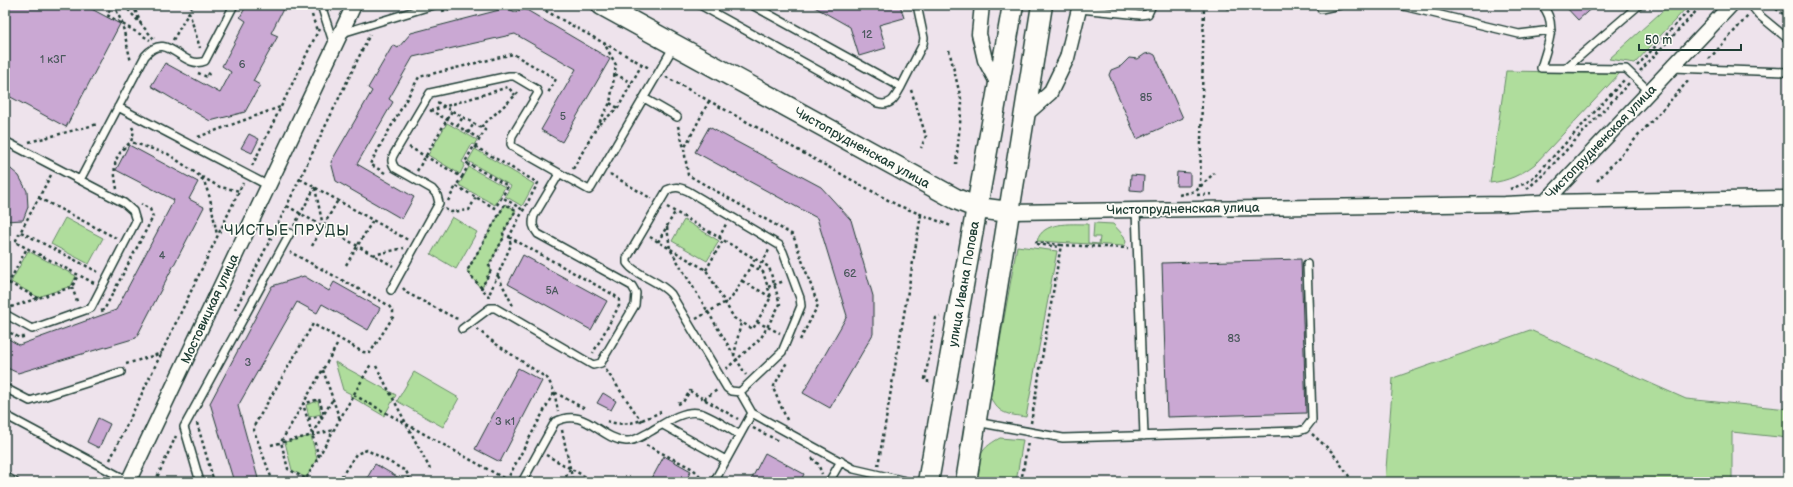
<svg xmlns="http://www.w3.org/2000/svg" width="1793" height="487" font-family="'Balsamiq Sans',sans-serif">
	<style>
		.green { fill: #afdd9c; stroke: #678d68 }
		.building { fill: #caa8d3; stroke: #1f3d34 }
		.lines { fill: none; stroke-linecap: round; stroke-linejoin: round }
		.service-casing { stroke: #1f3d34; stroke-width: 10 }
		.minor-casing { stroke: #1f3d34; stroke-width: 17 }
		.secondary-casing { stroke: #1f3d34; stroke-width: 23 }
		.path { stroke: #1f3d34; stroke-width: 2.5; stroke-dasharray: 3 3; stroke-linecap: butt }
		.service { stroke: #fdfcf7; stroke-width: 7 }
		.minor { stroke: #fdfcf7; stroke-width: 14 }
		.secondary { stroke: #fdfcf7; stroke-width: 20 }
		.labels { text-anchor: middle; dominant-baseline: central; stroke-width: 3.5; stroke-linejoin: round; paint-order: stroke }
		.number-label { font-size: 11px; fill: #4a585c }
		.street-label { font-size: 13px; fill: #1f3d34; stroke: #fdfcf7 }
		.neighbourhood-label { font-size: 14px; letter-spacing: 1px; fill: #1f3d34; stroke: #fdfcf7 }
	</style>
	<rect width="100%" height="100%" fill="#eee3ec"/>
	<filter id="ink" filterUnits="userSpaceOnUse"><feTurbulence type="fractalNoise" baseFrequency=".025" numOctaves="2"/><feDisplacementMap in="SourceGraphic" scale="8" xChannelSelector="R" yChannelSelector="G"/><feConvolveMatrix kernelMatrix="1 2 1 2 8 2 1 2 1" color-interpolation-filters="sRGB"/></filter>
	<g filter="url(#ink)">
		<path class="green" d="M1669 5H1689L1635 63 1609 59Z
			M1506 71 1620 73 1535 164C1521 175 1508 181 1490 183Z
			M447 123 477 140 474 145 472 144 462 162 465 164 460 174 428 155Z
			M475 149 534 184 522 206 505 196 511 186 468 161Z
			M469 167 505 187 495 205 459 185Z
			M505 204 516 210 503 233 504 237 489 265 491 270 481 289 467 271Z
			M452 217 477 232 456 269 431 254Z
			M65 218 103 238 89 264 51 244Z
			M684 220 719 241 707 261 672 241Z
			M1094 223 1113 224 1124 236 1126 242 1124 246 1037 241C1043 221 1070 224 1088 224V243L1099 244 1100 237H1093Z
			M1017 246 1057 251 1026 417C1007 414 1000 415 990 397Z
			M28 251 76 276 71 286 38 297 11 282Z
			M1530 330 1686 399 1788 409V438L1732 432V482H1385L1393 378Z
			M335 362 396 395 384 416 350 396 351 394 343 390Z
			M414 372 459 398 443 427 397 401Z
			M318 401 321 414 309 417 306 405Z
			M311 436 317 459 306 478 292 470 285 442Z
			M1000 438 1023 440 1016 482H974C979 459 977 450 1000 438Z"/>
		<path class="building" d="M5 5H84L120 24 66 127 5 94Z
			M247 5H285L271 33 278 36 253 81 260 85 245 112 210 121 151 86 165 63 220 93 231 72 222 66 246 21 240 17Z
			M811 5H900L904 18 879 25 886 48 859 56 850 27Z
			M1564 5H1595L1578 20Z
			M507 8 515 12 525 9 610 59 562 142 541 130 576 69 515 34 413 57 389 99 393 102 357 164 414 197 402 219 336 181 331 162 372 91 368 88 393 45 398 48 411 33Z
			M1151 53 1155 55 1183 118 1137 139 1109 75 1111 70 1121 66 1129 58 1138 59 1145 54Z
			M709 127 821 187 851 220 873 296V334L830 408 803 393 847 316 817 218 695 152Z
			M249 134 259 139 252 153 241 148Z
			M129 145 198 182 189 199 204 207 136 338 18 373 5 367V337L19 345 116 310 174 200 116 170Z
			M5 164 19 176 27 191 28 207 23 220 5 221Z
			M1177 172 1190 173V186H1176Z
			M1131 175 1144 176 1143 191 1130 190Z
			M523 255 607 301 591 330 508 284Z
			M1301 259 1306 413 1167 417 1162 263Z
			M304 276 329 291 334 282 380 308 368 330 322 304 317 313 297 302 238 406 259 482H234L210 403 272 286Z
			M518 368 542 381 500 462 475 449Z
			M603 393 616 401 611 410 597 403Z
			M98 418 110 424 99 448 87 442Z
			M765 453 804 474 800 482H750Z
			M664 456 691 471 685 482H650Z
			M375 464 406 482H365Z"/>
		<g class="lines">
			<defs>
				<path id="service" d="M321 5 334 45
					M700 5 877 103C891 107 895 98 901 87L752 5
					M1399 5 1519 34 1551 30
					M1542 5C1559 25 1547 45 1541 68L1626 69 1650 92
					M1751 5 1759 15 1788 39
					M1080 9 1140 15 1148 14 1152 5
					M1321 9 1340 5
					M342 33 434 5
					M1566 68 1639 5
					M1672 68 1788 72
					M901 87 923 44 924 38 917 5
					M644 98 677 117
					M118 107 269 186
					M5 141 124 203 133 211 136 221 91 308 32 329 5 314
					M80 180 145 56C168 28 182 71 205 61L234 5
					M1136 210 1144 436
					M391 290 439 203 437 195 432 189 395 168C391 162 391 159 394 154L430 93 509 76H514L536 89 538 93 512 136 511 144 513 147 589 190 591 188 674 46
					M462 329 490 308H495L593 365 601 363 603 359 635 305 636 293 632 286 538 234C533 228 532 224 534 216L559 174
					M5 388 30 401 121 372
					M740 392 782 352 801 306 800 298 783 252 779 245 688 191C679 187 675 186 667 190L627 258V263C635 275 660 281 671 294L727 388 731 391 740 392 752 413 854 469 910 482
					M5 415 130 482
					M976 422 1063 438 1299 431 1305 429 1312 420 1307 264
					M663 425 726 460
					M5 476 15 482
					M200 482 184 427 290 233
					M522 482 555 422C585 406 599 439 626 441 634 442 641 436 648 433 662 425 683 409 699 413 710 415 729 429 740 435
					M714 482 752 413
					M829 482 841 461"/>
				<path id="minor" d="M982 5 979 34 985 60 999 86
					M1024 116 1050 93 1067 58 1080 5
					M1545 202 1788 198
					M1009 212 1505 204 1545 202 1731 5
					M128 482 354 5"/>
				<path id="secondary" d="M602 5 956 199 978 208 1009 212
					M928 482 1013 5
					M966 482 1042 5"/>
			</defs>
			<use href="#service" class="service-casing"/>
			<use href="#minor" class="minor-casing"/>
			<use href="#secondary" class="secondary-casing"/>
			<path class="path" d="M113 5 107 15 150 40
				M114 5 122 23 131 62
				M124 5 154 39
				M133 5 141 24
				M535 5 649 68
				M1222 5 1225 8H1272L1302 5
				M1771 5 1783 14H1788
				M442 11 463 5
				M189 12 200 48
				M312 15 317 31
				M173 40 193 5
				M949 50 962 103 956 164
				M1709 59 1748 16
				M1637 66 1694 5
				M1640 71 1702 5
				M198 73 207 77 211 70
				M615 74 632 83
				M666 77 897 205 951 226
				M911 90 926 136 921 148
				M709 101 684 149 688 175 793 235 818 305 800 340
				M437 102 485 130 475 147
				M610 103 618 108
				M430 110 480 139
				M430 111 508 87 515 95
				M599 124 618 108 642 64
				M457 126 463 117
				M678 126 684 148
				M132 127 134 131 131 142 168 154 200 176 205 184 210 198 217 235
				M481 127 520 91
				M468 133 474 123
				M198 137 280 107
				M29 142 98 124
				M409 147 462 177 456 186 495 208 502 197 523 210
				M469 164 465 162 474 146 538 183 509 237 511 245 488 297
				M252 166 319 29
				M573 169 610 103 616 65 604 43
				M417 171 452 111
				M385 173 370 164 419 77 513 54 556 79 548 93
				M610 174 652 199
				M51 175 15 242 94 283
				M202 177 220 187 240 191
				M462 177 469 164 508 186 502 197
				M300 179 408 240
				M1597 181 1690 79
				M1200 187 1204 5
				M315 188 323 226
				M117 189C113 167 112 157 131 142
				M1510 189 1526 183 1537 174 1624 80
				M1527 189 1544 174 1629 83
				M1179 195 1196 191 1214 173
				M1197 195 1215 194
				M39 198 116 238
				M448 201 456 186
				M287 206 393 266
				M667 207 769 267 780 304 761 338 726 369
				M445 209 451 212 469 210 476 197
				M294 226 315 187
				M667 227 670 249 746 375
				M21 232 98 272
				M509 237 614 295 619 299V306L593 353
				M650 237 706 270 734 318 753 329 771 297 763 272 751 265
				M719 238 726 224
				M658 242 675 212
				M1037 244 1060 247
				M1061 245 1128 248
				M312 246 338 200
				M373 255 404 248
				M346 265 373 220
				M759 269 769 250
				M706 270 723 240
				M498 276 513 306
				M742 281 771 297
				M9 283 38 298
				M72 287 78 304
				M768 287 784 281
				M403 288 407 293 455 318 459 319
				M481 289 491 270 489 265 504 237 503 233 516 210 505 204 467 271 490 298
				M5 290 27 248
				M11 307 72 287 78 275
				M235 310 277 226 370 34
				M101 311 104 310 153 217 150 209 141 204
				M696 319 731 299 755 259
				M757 322 780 333
				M477 329 496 344 548 379 554 391 558 411
				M5 330 20 338 26 336
				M337 345 281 442 288 469 306 479 371 364
				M734 356 741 322
				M126 364 162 353
				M376 366 430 469
				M323 370 340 420
				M606 370 642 422
				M928 383V380L925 379 936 318 940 317
				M354 395 507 480 554 392 585 409
				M704 399 717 390
				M678 404 683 402 690 391 738 419
				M308 419 324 415 319 399 303 404 319 457
				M787 420 773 388 787 362
				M607 421C626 428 643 420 661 412
				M197 423 214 482
				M1031 423 1061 245 1035 242
				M753 428 779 441
				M562 430 573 482
				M312 434 333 399
				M1312 434 1332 452 1353 482
				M271 445 334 430
				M646 445 693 469 699 475 700 482
				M546 455 595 482
				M812 458 818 464 822 474
				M110 460 243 183
				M878 466 921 215
				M99 482 102 477
				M155 482 176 436
				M273 482 254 431V426L313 324 363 352 370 353 393 317V311L388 305 290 252
				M338 482 356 454 367 450 406 471 409 477V482
				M563 482 570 469
				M1021 482 1028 442"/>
			<use href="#service" class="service"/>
			<use href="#minor" class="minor"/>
			<use href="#secondary" class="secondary"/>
		</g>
	</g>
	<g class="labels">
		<g class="number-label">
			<text x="867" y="34">12</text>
			<text x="53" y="59">1 к3Г</text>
			<text x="242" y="64">6</text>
			<text x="1146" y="97">85</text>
			<text x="563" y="116">5</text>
			<text x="162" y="255">4</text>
			<text x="850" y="273">62</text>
			<text x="552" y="290">5А</text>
			<text x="1234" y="338">83</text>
			<text x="248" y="362">3</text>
			<text x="505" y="421">3 к1</text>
		</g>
		<g class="street-label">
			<text transform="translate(1601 142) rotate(-46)">Чистопрудненская улица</text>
			<text transform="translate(862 148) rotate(29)">Чистопрудненская улица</text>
			<text transform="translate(1183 209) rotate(-1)">Чистопрудненская улица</text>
			<text transform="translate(964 284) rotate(-80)">улица Ивана Попова</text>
			<text transform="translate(210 309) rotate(-65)">Мостовицкая улица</text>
		</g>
		<g class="neighbourhood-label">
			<text x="287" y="230">ЧИСТЫЕ ПРУДЫ</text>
		</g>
	</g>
	<rect width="1793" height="487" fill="none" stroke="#fdfcf7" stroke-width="20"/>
	<rect x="10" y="10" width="1773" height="467" fill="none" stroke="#1f3d34" stroke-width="1.5" filter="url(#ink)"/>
	<path d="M1639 44v6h102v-6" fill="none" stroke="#1f3d34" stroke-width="2"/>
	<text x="1645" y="44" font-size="12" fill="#1f3d34" stroke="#fdfcf7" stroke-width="3" paint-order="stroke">50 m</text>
</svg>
